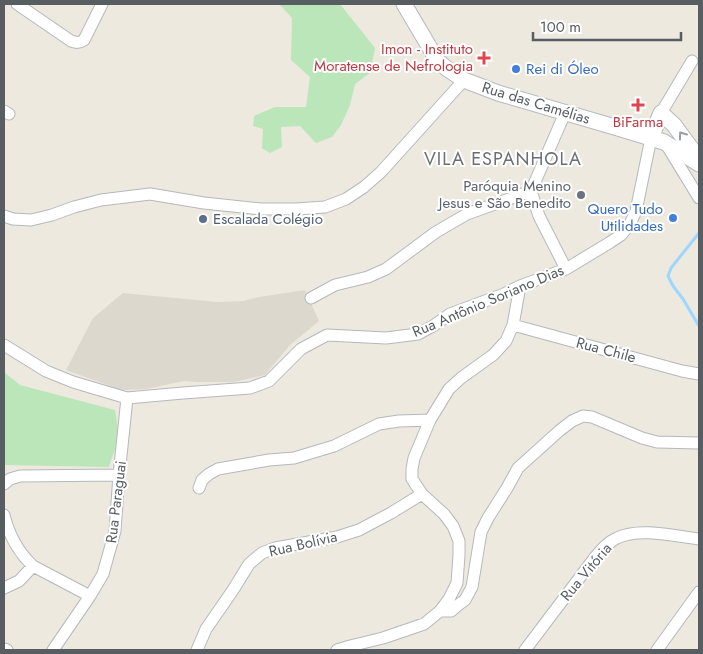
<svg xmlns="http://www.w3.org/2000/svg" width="703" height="654" font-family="Jost,sans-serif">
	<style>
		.education { fill: #dcd8ce }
		.green { fill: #bae6b9 }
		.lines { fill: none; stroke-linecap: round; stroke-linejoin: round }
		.stream { stroke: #9dd6ff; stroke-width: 3 }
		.street-casing { stroke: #b5b8bd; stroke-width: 13 }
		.secondary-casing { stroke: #b5bac0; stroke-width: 17 }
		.street { stroke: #fff; stroke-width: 11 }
		.secondary { stroke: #fff; stroke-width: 15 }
		.oneway { stroke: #9b9ea1 }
		.health-dot { fill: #e0444e; stroke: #fff; stroke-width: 2 }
		.shop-dot { fill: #3f7fe0; stroke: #fff; stroke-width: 2 }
		.worship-dot { fill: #6b7280; stroke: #fff; stroke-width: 2 }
		.service-dot { fill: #5c6f8a; stroke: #fff; stroke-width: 2 }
		.labels { text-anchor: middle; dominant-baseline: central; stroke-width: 4; stroke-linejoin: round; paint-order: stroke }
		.health-label { font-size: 15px; fill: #be3a42; stroke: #fff; text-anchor: end }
		.shop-label { font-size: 15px; fill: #366cbe; stroke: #fff; text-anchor: start }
		.street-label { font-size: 15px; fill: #585d62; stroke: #fff }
		.worship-label { font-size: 15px; fill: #5b616d; stroke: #fff; text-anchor: end }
		.service-label { font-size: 15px; fill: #4e5e75; stroke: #fff; text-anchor: start }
		.quarter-label { font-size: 18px; letter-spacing: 1px; fill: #696f74; stroke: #fff }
	</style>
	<rect width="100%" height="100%" fill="#ede9df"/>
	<path class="education" d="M305 290 319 321 290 345 265 375 234 382H197L184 381 146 389 121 390 66 370 93 318 123 293 217 302 243 301 259 297Z"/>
	<path class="green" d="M279 4H340L375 48 370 73 355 84 350 105 341 125 332 137 316 143 300 126 281 127 282 147 270 153 262 148 263 129 253 126 254 116 275 107H306L310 77 291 60 292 18Z
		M4 372 20 385 115 410 119 436 109 467 4 465Z"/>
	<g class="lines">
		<path class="stream" d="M699 233 671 268 668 276 673 286 683 299 699 326"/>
		<defs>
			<path id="street" d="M17 4 71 41C77 43 79 43 84 40L102 4
				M4 111 9 114
				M565 113 531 191 539 216 566 269
				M661 113 692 61
				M666 144 699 198
				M4 216 13 219 31 220 52 215 74 207 101 200 150 194 204 203 261 209H296L325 207 346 199 364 187 381 172 464 80
				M311 298 335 285 368 277 386 269 436 232 467 214 531 191
				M513 325 682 371 699 374
				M4 345 46 371 73 382 127 398 183 393 250 388 269 381 301 349 327 335 386 338 418 334 433 326 450 314 504 294 520 286 566 269 609 243 621 235 630 224 636 211 651 138
				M4 484 10 479 20 476 119 475
				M199 488 202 480 209 474 218 469 269 460 294 458 334 446 379 424 399 421 430 420
				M4 515C9 535 18 552 33 566L90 596
				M4 588 19 581 33 566
				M440 611H451L458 605 465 600 472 587 481 532 488 518 507 488 518 468 559 431 572 421 583 416 592 417 642 438 657 442 699 443
				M4 649 7 650
				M53 650 90 596 103 574 115 531 119 475 127 398
				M197 650 206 629 233 590 249 564 262 553 275 548 337 537 359 530 391 513 422 494
				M337 650 350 646 383 638 424 624 440 611 449 599 457 583 459 555V541L453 526 444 514 422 494 412 479V469L414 458 430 420 449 389 461 378 493 355 506 341 513 325 520 286
				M525 650 596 556C602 549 608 542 617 538 639 527 675 536 699 539
				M657 650 699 592"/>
			<path id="secondary" d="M404 4 437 60 446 68 464 80 498 93 618 128 664 142 699 164
				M651 138 661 113 674 125 699 159"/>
		</defs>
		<use href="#street" class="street-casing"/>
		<use href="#secondary" class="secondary-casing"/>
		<use href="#street" class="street"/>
		<use href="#secondary" class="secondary"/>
	</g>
	<defs><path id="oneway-chevron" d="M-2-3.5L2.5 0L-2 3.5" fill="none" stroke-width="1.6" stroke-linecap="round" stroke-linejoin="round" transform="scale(1.25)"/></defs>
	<use class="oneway" href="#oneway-chevron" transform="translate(682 135) rotate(-126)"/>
	<g class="health-dot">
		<path d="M481.5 50.5h5v5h5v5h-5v5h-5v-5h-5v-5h5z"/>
		<path d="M635.5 97.5h5v5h5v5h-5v5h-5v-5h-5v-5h5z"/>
	</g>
	<g class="shop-dot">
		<circle cx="516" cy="69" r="5"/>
		<circle cx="673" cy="218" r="5"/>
	</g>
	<circle class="worship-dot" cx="581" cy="195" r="5"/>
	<circle class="service-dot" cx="203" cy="219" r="5"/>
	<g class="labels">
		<g class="health-label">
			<text x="473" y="49">Imon - Instituto<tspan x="473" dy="17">Moratense de Nefrologia</tspan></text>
			<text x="638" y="122" text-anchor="middle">BiFarma</text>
		</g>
		<g class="shop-label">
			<text x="526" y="69">Rei di Óleo</text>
			<text x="663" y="209" text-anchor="end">Quero Tudo<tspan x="663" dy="17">Utilidades</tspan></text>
		</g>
		<g class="street-label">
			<text transform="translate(536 103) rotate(17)">Rua das Camélias</text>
			<text transform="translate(488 301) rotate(-23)">Rua Antônio Soriano Dias</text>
			<text transform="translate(606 350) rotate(15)">Rua Chile</text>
			<text transform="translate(116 502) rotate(-83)">Rua Paraguai</text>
			<text transform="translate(303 544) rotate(-13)">Rua Bolívia</text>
			<text transform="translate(586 572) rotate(-50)">Rua Vitória</text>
		</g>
		<g class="worship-label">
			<text x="571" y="186">Paróquia Menino<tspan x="571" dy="17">Jesus e São Benedito</tspan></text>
		</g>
		<g class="service-label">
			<text x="213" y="219">Escalada Colégio</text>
		</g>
		<g class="quarter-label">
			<text x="503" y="159">VILA ESPANHOLA</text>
		</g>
	</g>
	<rect width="703" height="654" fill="none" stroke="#585d62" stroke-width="10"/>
	<path d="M533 32v8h148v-8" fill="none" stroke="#585d62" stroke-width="2.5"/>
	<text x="540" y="32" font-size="15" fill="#585d62" stroke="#ffffff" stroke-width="4" paint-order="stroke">100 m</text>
</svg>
